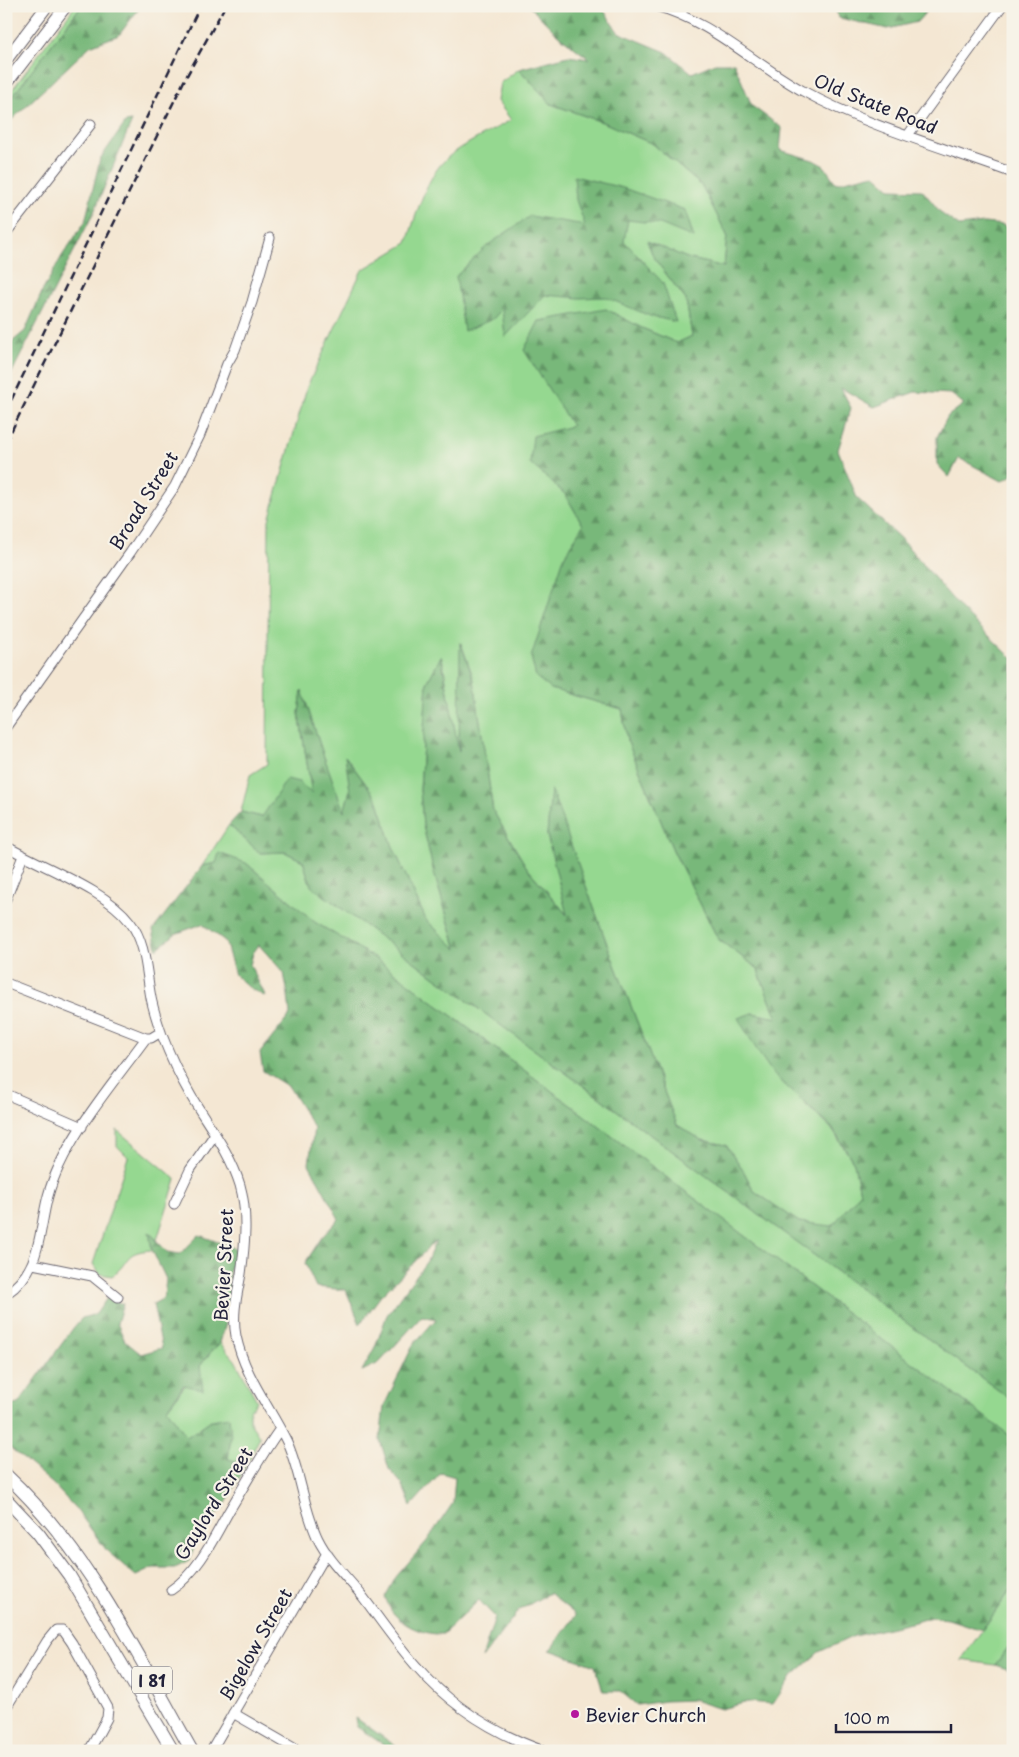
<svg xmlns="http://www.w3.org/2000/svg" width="1019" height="1757" font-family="'Playpen Sans',sans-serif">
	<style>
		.grass { fill: #95d890; stroke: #5c7d66 }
		.forest { fill: url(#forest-firs); stroke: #4d6d5a }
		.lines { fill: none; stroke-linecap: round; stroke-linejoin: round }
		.minor-casing { stroke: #6c6770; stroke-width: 11 }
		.major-casing { stroke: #6c6770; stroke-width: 13 }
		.highway-casing { stroke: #6c6770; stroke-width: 14 }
		.minor { stroke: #fff; stroke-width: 9 }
		.major { stroke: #fff; stroke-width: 11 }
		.highway { stroke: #fff; stroke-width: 12 }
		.rail { stroke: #22223b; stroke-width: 2.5; stroke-dasharray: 8 4; stroke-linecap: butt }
		.poi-dot { fill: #b5179e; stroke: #f7f3e8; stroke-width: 2 }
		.labels { text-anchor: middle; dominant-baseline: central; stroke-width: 4.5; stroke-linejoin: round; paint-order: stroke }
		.shield { fill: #f7f3e8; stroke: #62616f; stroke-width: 1 }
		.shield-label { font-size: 16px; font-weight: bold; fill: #22223b }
		.street-label { font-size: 18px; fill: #22223b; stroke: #f7f3e8 }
		.poi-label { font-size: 18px; fill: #22223b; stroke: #f7f3e8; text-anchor: start }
	</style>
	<defs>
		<pattern id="forest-firs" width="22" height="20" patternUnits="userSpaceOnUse" patternTransform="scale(1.25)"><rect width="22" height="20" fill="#78b87a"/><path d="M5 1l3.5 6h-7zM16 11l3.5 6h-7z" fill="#629565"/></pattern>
	</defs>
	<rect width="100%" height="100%" fill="#f7f3e8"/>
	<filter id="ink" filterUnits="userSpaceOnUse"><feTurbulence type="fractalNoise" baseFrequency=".02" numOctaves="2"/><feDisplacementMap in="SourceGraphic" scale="10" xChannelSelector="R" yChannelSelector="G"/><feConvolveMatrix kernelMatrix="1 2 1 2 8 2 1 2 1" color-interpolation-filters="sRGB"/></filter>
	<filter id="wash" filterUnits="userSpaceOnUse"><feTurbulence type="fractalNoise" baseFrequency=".0096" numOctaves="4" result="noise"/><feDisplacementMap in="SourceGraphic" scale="20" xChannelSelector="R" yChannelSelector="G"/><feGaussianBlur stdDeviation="1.12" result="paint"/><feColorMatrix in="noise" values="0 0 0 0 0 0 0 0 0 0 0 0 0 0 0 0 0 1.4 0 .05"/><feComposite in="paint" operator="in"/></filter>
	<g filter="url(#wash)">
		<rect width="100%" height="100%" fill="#f4e7d3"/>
		<path class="grass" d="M75 6H81L6 105V98Z
			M519 69 551 104 605 123 653 144 702 186 727 235 724 267 687 258 647 241 654 258 686 300 692 336 677 343 642 328 525 350 573 426 530 463 565 494 583 525 564 557 551 689 622 709 627 740 673 850 718 939 757 968 777 1018 752 1013 805 1104 831 1128 854 1163 860 1193 832 1227 799 1222 754 1191 742 1168 726 1145 702 1140 677 1125 607 944 551 791 547 835 568 916 527 868 493 811 474 680 461 643 459 755 442 657 427 683 420 790 423 825 434 873 457 950 426 920 393 847 377 799 346 757 350 790 344 813 323 754 302 691 299 713 312 795 262 817 241 812 250 775 267 764 269 520 307 387 362 270 407 243C415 218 425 181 443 162 458 146 492 131 511 120L497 101 500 83Z
			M229 825 260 853 285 852 303 861 311 886 1013 1401V1438L375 958 316 923 246 863H216L202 866Z
			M117 1130 176 1179 157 1240 150 1233 152 1250C122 1252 132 1261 112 1276L100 1274 93 1264 128 1157 117 1146Z
			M220 1343 235 1360 257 1401 250 1410V1423L260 1437 248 1462 228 1460 231 1435 211 1420 187 1437 167 1409 210 1353Z
			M1013 1587V1641L995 1665 961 1660Z"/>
		<path class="forest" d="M81 6H141L119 35 90 46 6 125V105Z
			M529 6H598L603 9 618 32 666 52 692 73 715 63H734L752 106 782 128 780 150 813 160 824 166 836 183 874 174 891 189 922 190 942 214 959 226 984 223 1003 225 1013 232V475L1002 481 959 458 949 477 937 464V437L948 416 964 404 951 394 915 392 874 407 841 388 851 408 838 450 857 498 903 541 961 609 1013 659V1401L311 886 303 861 285 852 260 853 229 825 241 812 262 817 287 779 299 782 312 794 299 713 302 690 323 754 344 812 350 790 345 756 377 799 393 847 426 920 457 949 434 873 423 825 420 790 427 683 441 656 459 751 460 642 474 680 493 811 527 868 567 915 547 835 551 789 607 944 677 1125 702 1140 726 1145 742 1168 754 1191 799 1222 832 1226 860 1193 854 1163 832 1128 774 1075 758 1052 738 1018 752 1013 777 1018 757 968 718 939 673 850 627 740 622 709 551 689 536 677 531 657 564 557 583 525 565 494 530 463 533 436 572 426 524 350 539 321 606 309 642 328 677 343 692 336 686 300 654 258 647 241 687 258 724 267 727 235 702 186 653 144 605 123 551 104 519 69 568 56 589 59 557 34Z
			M834 6H931L917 22 888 29 839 18Z
			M132 121 94 212 6 384V347L25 331 43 290 62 256 85 222 100 159 126 122Z
			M574 176 623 188 685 210 694 238 660 224 628 220 624 241 663 283 676 322 650 316 605 297 579 298 545 295 505 337 502 309 493 319 464 331 456 276 488 245 530 216 585 225 576 200Z
			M219 853 246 863 316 923 375 958 1013 1438V1587L982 1630 948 1619 931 1617 915 1622 854 1636 819 1652 791 1677 773 1704 747 1702 721 1709 693 1700 665 1701 637 1705 620 1691H603L595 1666 550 1650 576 1615 549 1593 518 1611 482 1658 495 1617 479 1600 443 1634C426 1635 407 1628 395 1615 390 1611 388 1603 385 1597L396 1577 427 1541 453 1503 455 1477 441 1473 411 1506 402 1484 389 1469 380 1440 384 1406 413 1345 436 1319 422 1316 379 1363 362 1371 376 1345 387 1315 427 1261 436 1240 380 1297 360 1324 346 1290 316 1287 305 1263 322 1237 339 1219 309 1164 314 1128 289 1087 263 1071 260 1053 290 1015 288 995 284 973 259 945 253 953 250 965 266 997 251 989 235 975 225 941 202 924 175 934 157 949 153 930 202 866 216 863Z
			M149 1232 167 1252 180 1254 199 1235 239 1250 229 1272V1312L220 1343 210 1353 200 1366 203 1390 184 1385 167 1409 187 1437 211 1420 229 1417 231 1435 228 1459 247 1464 222 1510 197 1526 195 1545 189 1561 175 1568H153L136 1576 107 1551 76 1509 53 1484 6 1444V1407L18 1404 74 1327 82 1318 96 1314 107 1298 123 1304 117 1323 125 1341 141 1354 162 1348 153 1304 164 1298 166 1279 152 1250Z
			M1013 1641V1671L995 1665Z
			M356 1718 397 1747 406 1751H393L357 1727Z"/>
	</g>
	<g filter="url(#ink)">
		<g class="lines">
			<defs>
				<path id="minor" d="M655 6C710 20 754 64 803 91 866 126 945 148 1013 173
					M679 14 686 6
					M908 135 1002 6
					M6 233 91 124
					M6 727 130 553 175 486 200 435 227 364 235 350 252 302 270 238
					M6 846C43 868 105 889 130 922 145 941 146 968 150 992 152 1006 157 1021 162 1035 170 1056 180 1077 191 1096 208 1125 230 1152 240 1185 248 1213 245 1245 241 1274 237 1295 232 1315 236 1336 244 1375 270 1407 287 1442 301 1473 303 1508 318 1539 329 1561 348 1578 363 1597 381 1621 398 1646 418 1668 451 1706 496 1734 544 1751
					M6 899 23 856
					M6 983 146 1038
					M6 1094 82 1127
					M174 1204 190 1170 215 1134
					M33 1264 92 1276 118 1297
					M6 1294C42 1270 38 1233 48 1196 63 1140 112 1085 146 1038H151L161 1032
					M171 1590C198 1572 214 1538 229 1511 246 1483 261 1455 280 1429
					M6 1708 47 1641 56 1630H63L72 1643 108 1708 107 1718 89 1751
					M233 1713 299 1751
					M211 1751 327 1553"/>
				<path id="major" d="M6 60 47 6
					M6 84 66 6"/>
				<path id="highway" d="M6 1475C88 1551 137 1654 192 1751
					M6 1499 38 1533 69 1575 173 1751"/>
			</defs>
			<use href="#minor" class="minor-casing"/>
			<use href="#major" class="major-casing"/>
			<use href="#highway" class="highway-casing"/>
			<use href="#minor" class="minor"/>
			<use href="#major" class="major"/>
			<use href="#highway" class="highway"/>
			<path class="rail" d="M6 411 200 6
				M6 442 184 81 225 6"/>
		</g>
	</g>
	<circle class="poi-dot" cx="575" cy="1714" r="5"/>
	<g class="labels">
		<rect class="shield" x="132" y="1666.5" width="40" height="27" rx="4"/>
		<g class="shield-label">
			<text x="152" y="1680">I 81</text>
		</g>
		<g class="street-label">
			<text transform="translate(876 103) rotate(22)">Old State Road</text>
			<text transform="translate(143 500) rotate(-58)">Broad Street</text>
			<text transform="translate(223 1265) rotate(-87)">Bevier Street</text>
			<text transform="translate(213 1503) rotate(-58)">Gaylord Street</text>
			<text transform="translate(255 1644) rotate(-60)">Bigelow Street</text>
		</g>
		<g class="poi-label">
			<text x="585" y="1714">Bevier Church</text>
		</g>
	</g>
	<rect width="1019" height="1757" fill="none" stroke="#f7f3e8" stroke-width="25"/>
	<path d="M836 1724v8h115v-8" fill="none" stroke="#22223b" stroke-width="2.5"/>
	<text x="844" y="1724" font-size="15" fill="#22223b" stroke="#f7f3e8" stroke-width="4" paint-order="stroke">100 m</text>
</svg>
